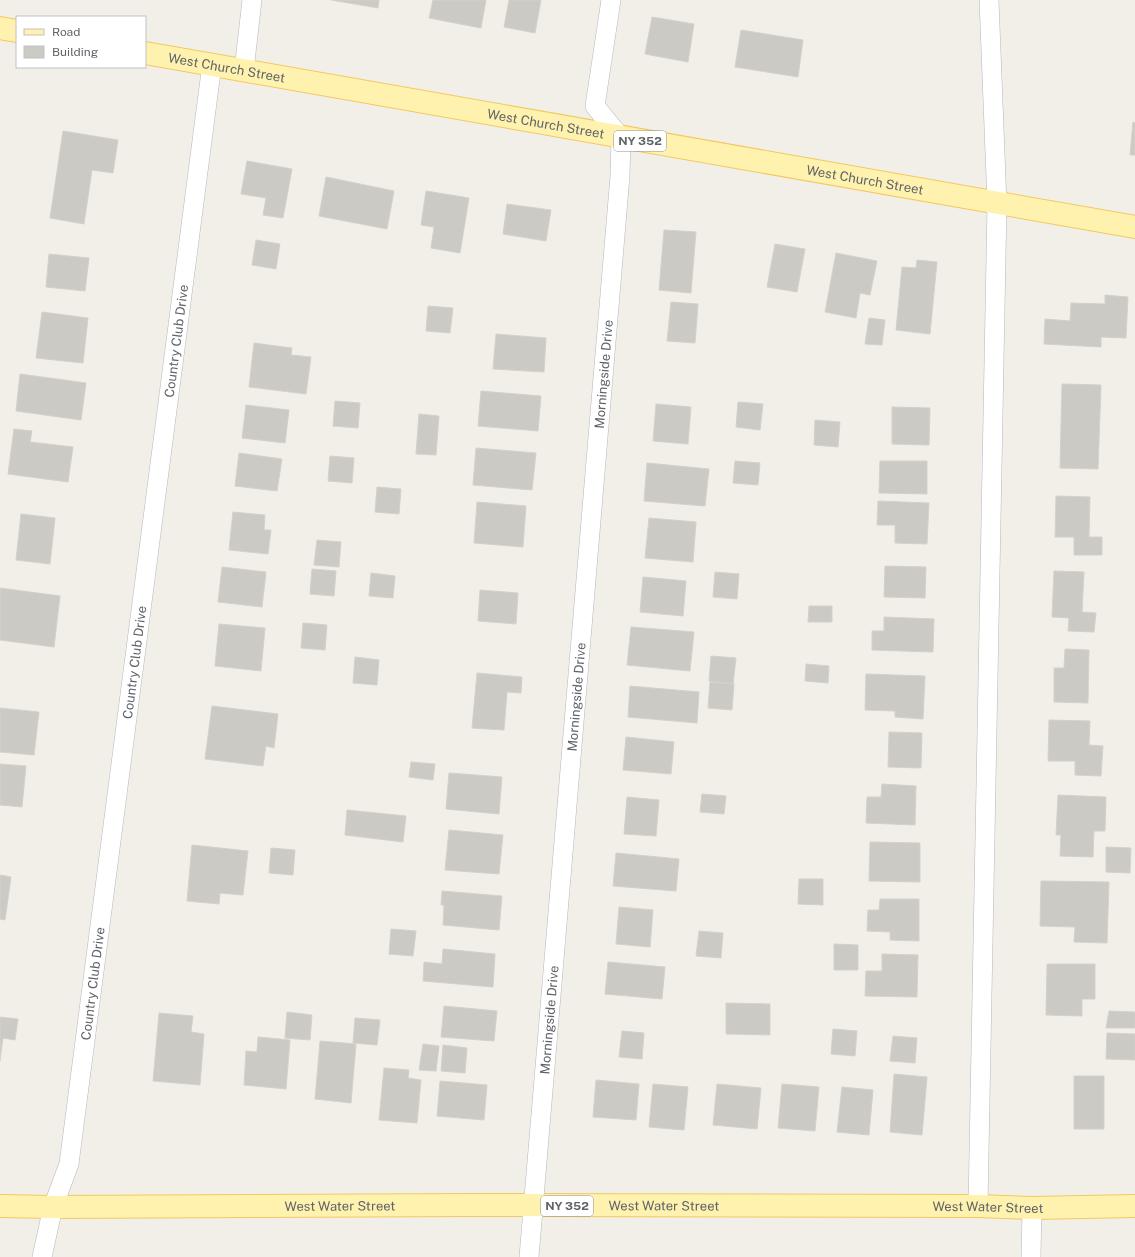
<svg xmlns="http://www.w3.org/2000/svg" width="1135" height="1257" font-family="'Public Sans',sans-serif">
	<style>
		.building { fill: #cccac5; stroke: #d6d1c6 }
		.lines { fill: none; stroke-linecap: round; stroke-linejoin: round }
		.minor-casing { stroke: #b5b8bc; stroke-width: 20 }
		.primary-casing { stroke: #f2c960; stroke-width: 24 }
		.minor { stroke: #fff; stroke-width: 19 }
		.primary { stroke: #fff2af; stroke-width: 22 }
		.labels { text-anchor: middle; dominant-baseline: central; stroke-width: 4; stroke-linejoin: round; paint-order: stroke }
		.shield { fill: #fff; stroke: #8f9295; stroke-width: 1 }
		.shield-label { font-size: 12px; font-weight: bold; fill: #5f6368 }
		.street-label { font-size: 13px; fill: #5f6368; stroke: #fff }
	</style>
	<rect width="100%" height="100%" fill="#f1efe8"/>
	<path class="building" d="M331 0H379L378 8Z
		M433 0H486L481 28 429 18Z
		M509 0H541L535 33 504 27Z
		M652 17 694 24 688 62 645 54Z
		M741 30 803 40 798 77 735 67Z
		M1133 122 1135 123V155H1130Z
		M63 131 118 140 113 173 92 170 84 224 50 218Z
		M247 161 292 169 283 218 263 215 266 198 241 194Z
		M326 177 394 191 387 229 319 216Z
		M426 191 469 198 460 253 431 248 434 227 421 225Z
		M507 204 551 210 546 241 503 234Z
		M664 230 696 232 691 293 659 290Z
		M256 240 280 244 276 269 252 265Z
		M775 244 805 249 797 292 767 287Z
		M836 253 877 261 870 295 860 293 856 318 825 312Z
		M49 254 89 258 85 291 46 287Z
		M917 260 937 262 930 334 896 330 902 267 916 268Z
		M1105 295 1128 297 1126 338 1101 337V347L1044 344 1045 319 1070 321 1071 303 1105 304Z
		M671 302 698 304 695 343 667 341Z
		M428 306 453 308 450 333 426 331Z
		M42 312 88 318 83 363 36 358Z
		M869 318 885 320 882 345 865 344Z
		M496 334 546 338 544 372 493 369Z
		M254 343 292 348 291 355 311 357 306 394 249 387Z
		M20 374 86 383 81 420 16 411Z
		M1062 384 1101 385 1098 469 1060 468Z
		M481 391 541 396 538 431 478 426Z
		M335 401 360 403 358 428 333 426Z
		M738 402 763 404 760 430 736 427Z
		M656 404 691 407 688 444 653 441Z
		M246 405 289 410 285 443 242 438Z
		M892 407 930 408 929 445 892 444Z
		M419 414 439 416 436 455 416 454Z
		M815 420 840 422 838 447 814 445Z
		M14 429 32 431 30 442 73 447 68 482 8 474Z
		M476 448 536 453 532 490 473 485Z
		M239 453 282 459 277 491 235 486Z
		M330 456 354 458 352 483 328 481Z
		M735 461 760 463 758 485 733 483Z
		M880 461H927V494L879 493Z
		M647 463 709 469 705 506 644 501Z
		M377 487 401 489 399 514 375 512Z
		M1056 496 1090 497 1089 537H1102V555H1074V537H1055Z
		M878 501 929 503 927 544 895 543V525H877Z
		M477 502 526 506 523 547 474 543Z
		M233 512 265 515 264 530H271L268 554 229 550Z
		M21 514 55 518 50 564 16 560Z
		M649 518 696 522 693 562 645 558Z
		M317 540 341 542 339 567 314 565Z
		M885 566 926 567 925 598 884 597Z
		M222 567 266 572 262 607 218 602Z
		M312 569 336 571 334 596 310 594Z
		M1054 571 1084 572 1082 612 1096 613 1094 632 1068 631 1069 618 1052 617Z
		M715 572 739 574 737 599 713 597Z
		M371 573 395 576 393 598 369 596Z
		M643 577 686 581 683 616 640 612Z
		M0 588 60 596 54 647 0 640Z
		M480 590 518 593 516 624 478 621Z
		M809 606H832V622H808Z
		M884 617 934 619 933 652 872 650V631H884Z
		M303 623 327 625 325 650 301 648Z
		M219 624 265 628 261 671 215 666Z
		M631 627 694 632 690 671 627 665Z
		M1065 649 1089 650 1088 703 1054 702V668H1064Z
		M711 656 736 658 733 684 709 681Z
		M355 657 379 660 377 685 353 683Z
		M806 664 829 666 828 683 805 681Z
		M477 673 522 677 521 693 507 692 504 730 472 728Z
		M866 674 925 676 923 719 895 717V711L865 710Z
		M710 682 734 684 732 710 708 708Z
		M630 686 699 692 697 723 628 717Z
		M212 706 278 714 274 748 266 746 263 766 205 759Z
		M0 708 39 712 34 755 0 752Z
		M1049 720 1090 721 1089 745 1103 746 1101 776 1075 775V761H1048Z
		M889 732 922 733 921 768 888 767Z
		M626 737 674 742 671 774 623 770Z
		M411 762 435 764 433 780 409 777Z
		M0 764 26 766 22 807 0 805Z
		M449 773 502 777 499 814 446 809Z
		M882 784 916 786 915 825 866 823 867 797H881Z
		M702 794 726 796 724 814 700 812Z
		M1058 795 1106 797 1105 831H1094L1093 857 1060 856 1061 835H1056Z
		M627 797 659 800 656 836 624 834Z
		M347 810 406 816 403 842 345 835Z
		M449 830 503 835 499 874 445 870Z
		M870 842 920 843V882L869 881Z
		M192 845 248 851 243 895 220 893 219 904 187 901Z
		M1106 847 1131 848 1130 873 1106 872Z
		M271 848 295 850 293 875 269 873Z
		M616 853 679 859 676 891 613 886Z
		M0 875 11 877 5 920 0 919Z
		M799 879H823V905L798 904Z
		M1041 881 1109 882 1107 943 1074 942 1075 927 1040 926Z
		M442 891 502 896 499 930 443 925 444 905H441Z
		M880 899H919V941L890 940V932L867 931 868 910H879Z
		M619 907 653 910 650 947 616 944Z
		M391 929 416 931 413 956 389 954Z
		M699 931 723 933 721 958 696 956Z
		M834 944 858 945V970H834Z
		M443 949 495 954 493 987 423 981 424 962 442 964Z
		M882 954 918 955 917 997 865 996 866 971H882Z
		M608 962 665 967 662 999 605 994Z
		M1047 964H1095V999H1082V1016L1046 1015Z
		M726 1003 770 1004V1035L726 1034Z
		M444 1006 497 1011 494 1041 441 1037Z
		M1109 1011 1135 1012V1028H1106Z
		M287 1012 312 1015 310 1040 285 1038Z
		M159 1013 193 1016 191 1032 204 1034 200 1085 153 1081Z
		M0 1017 18 1019 15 1040 3 1038 0 1061Z
		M355 1018 380 1020 377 1045 353 1043Z
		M833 1029 857 1031 855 1056 831 1054Z
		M622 1031 644 1033 642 1059 619 1057Z
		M1107 1033 1135 1034V1060L1106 1059Z
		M893 1036 917 1038 915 1063 890 1061Z
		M258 1037 290 1040 286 1089 244 1085 246 1051 257 1052Z
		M320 1041 356 1044 351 1103 315 1099Z
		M423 1044 439 1046 436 1071 419 1070Z
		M443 1045 467 1048 465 1073 441 1071Z
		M384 1068 409 1070 408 1078 421 1080 417 1123 379 1120Z
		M894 1074 927 1077 922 1135 890 1132Z
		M1074 1076H1104V1129H1074Z
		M596 1080 639 1084 636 1120 593 1117Z
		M440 1081 487 1085 484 1120 437 1116Z
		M653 1084 688 1087 684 1130 649 1127Z
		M717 1084 761 1088 757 1129 713 1125Z
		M782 1084 819 1087 815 1131 778 1128Z
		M842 1087 873 1090 869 1135 837 1132Z"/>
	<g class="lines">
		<defs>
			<g id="minor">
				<path d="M244 70 252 0"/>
				<path d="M978 1206 997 204 989 0"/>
				<path id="s1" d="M42 1257 53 1207 69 1164 212 64"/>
				<path id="s2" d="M529 1257 620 176 621 138 595 106 611 0"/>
				<path d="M1031 1257 1032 1208"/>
			</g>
			<g id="primary">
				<path d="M0 28 17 31"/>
				<path id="s3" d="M145 53 1135 227"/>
				<path id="s4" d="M0 1206 53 1207 472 1205 978 1206 1032 1208 1135 1206"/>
			</g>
		</defs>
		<use href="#minor" class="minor-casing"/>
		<use href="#primary" class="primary-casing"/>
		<use href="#minor" class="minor"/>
		<use href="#primary" class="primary"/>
	</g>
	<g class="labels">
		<g class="shield">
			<rect x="614" y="131" width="52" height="20" rx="3"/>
			<rect x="541" y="1196" width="52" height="20" rx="3"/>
		</g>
		<g class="shield-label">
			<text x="640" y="141">NY 352</text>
			<text x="567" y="1206">NY 352</text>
		</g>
		<g class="street-label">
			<text stroke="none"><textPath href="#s3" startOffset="83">West Church Street</textPath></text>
			<text stroke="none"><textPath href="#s3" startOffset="407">West Church Street</textPath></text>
			<text stroke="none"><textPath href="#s3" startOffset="731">West Church Street</textPath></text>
			<text stroke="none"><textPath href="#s1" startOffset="927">Country Club Drive</textPath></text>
			<text stroke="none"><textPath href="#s2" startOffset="886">Morningside Drive</textPath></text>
			<text stroke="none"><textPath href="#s1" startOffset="603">Country Club Drive</textPath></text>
			<text stroke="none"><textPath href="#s2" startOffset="562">Morningside Drive</textPath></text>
			<text stroke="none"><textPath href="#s1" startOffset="279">Country Club Drive</textPath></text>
			<text stroke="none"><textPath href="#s2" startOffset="238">Morningside Drive</textPath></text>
			<text stroke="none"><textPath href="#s4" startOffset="340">West Water Street</textPath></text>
			<text stroke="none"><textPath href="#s4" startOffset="664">West Water Street</textPath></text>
			<text stroke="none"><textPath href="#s4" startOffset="988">West Water Street</textPath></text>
		</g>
	</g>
	<rect x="16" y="16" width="130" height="52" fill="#ffffff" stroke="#bfc1c3"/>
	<rect x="24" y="29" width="20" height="6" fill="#fff2af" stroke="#bfc1c3"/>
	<text x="52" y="36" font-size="12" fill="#5f6368">Road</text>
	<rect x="24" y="46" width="20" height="12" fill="#cccac5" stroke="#bfc1c3"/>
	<text x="52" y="56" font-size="12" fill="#5f6368">Building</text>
</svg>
